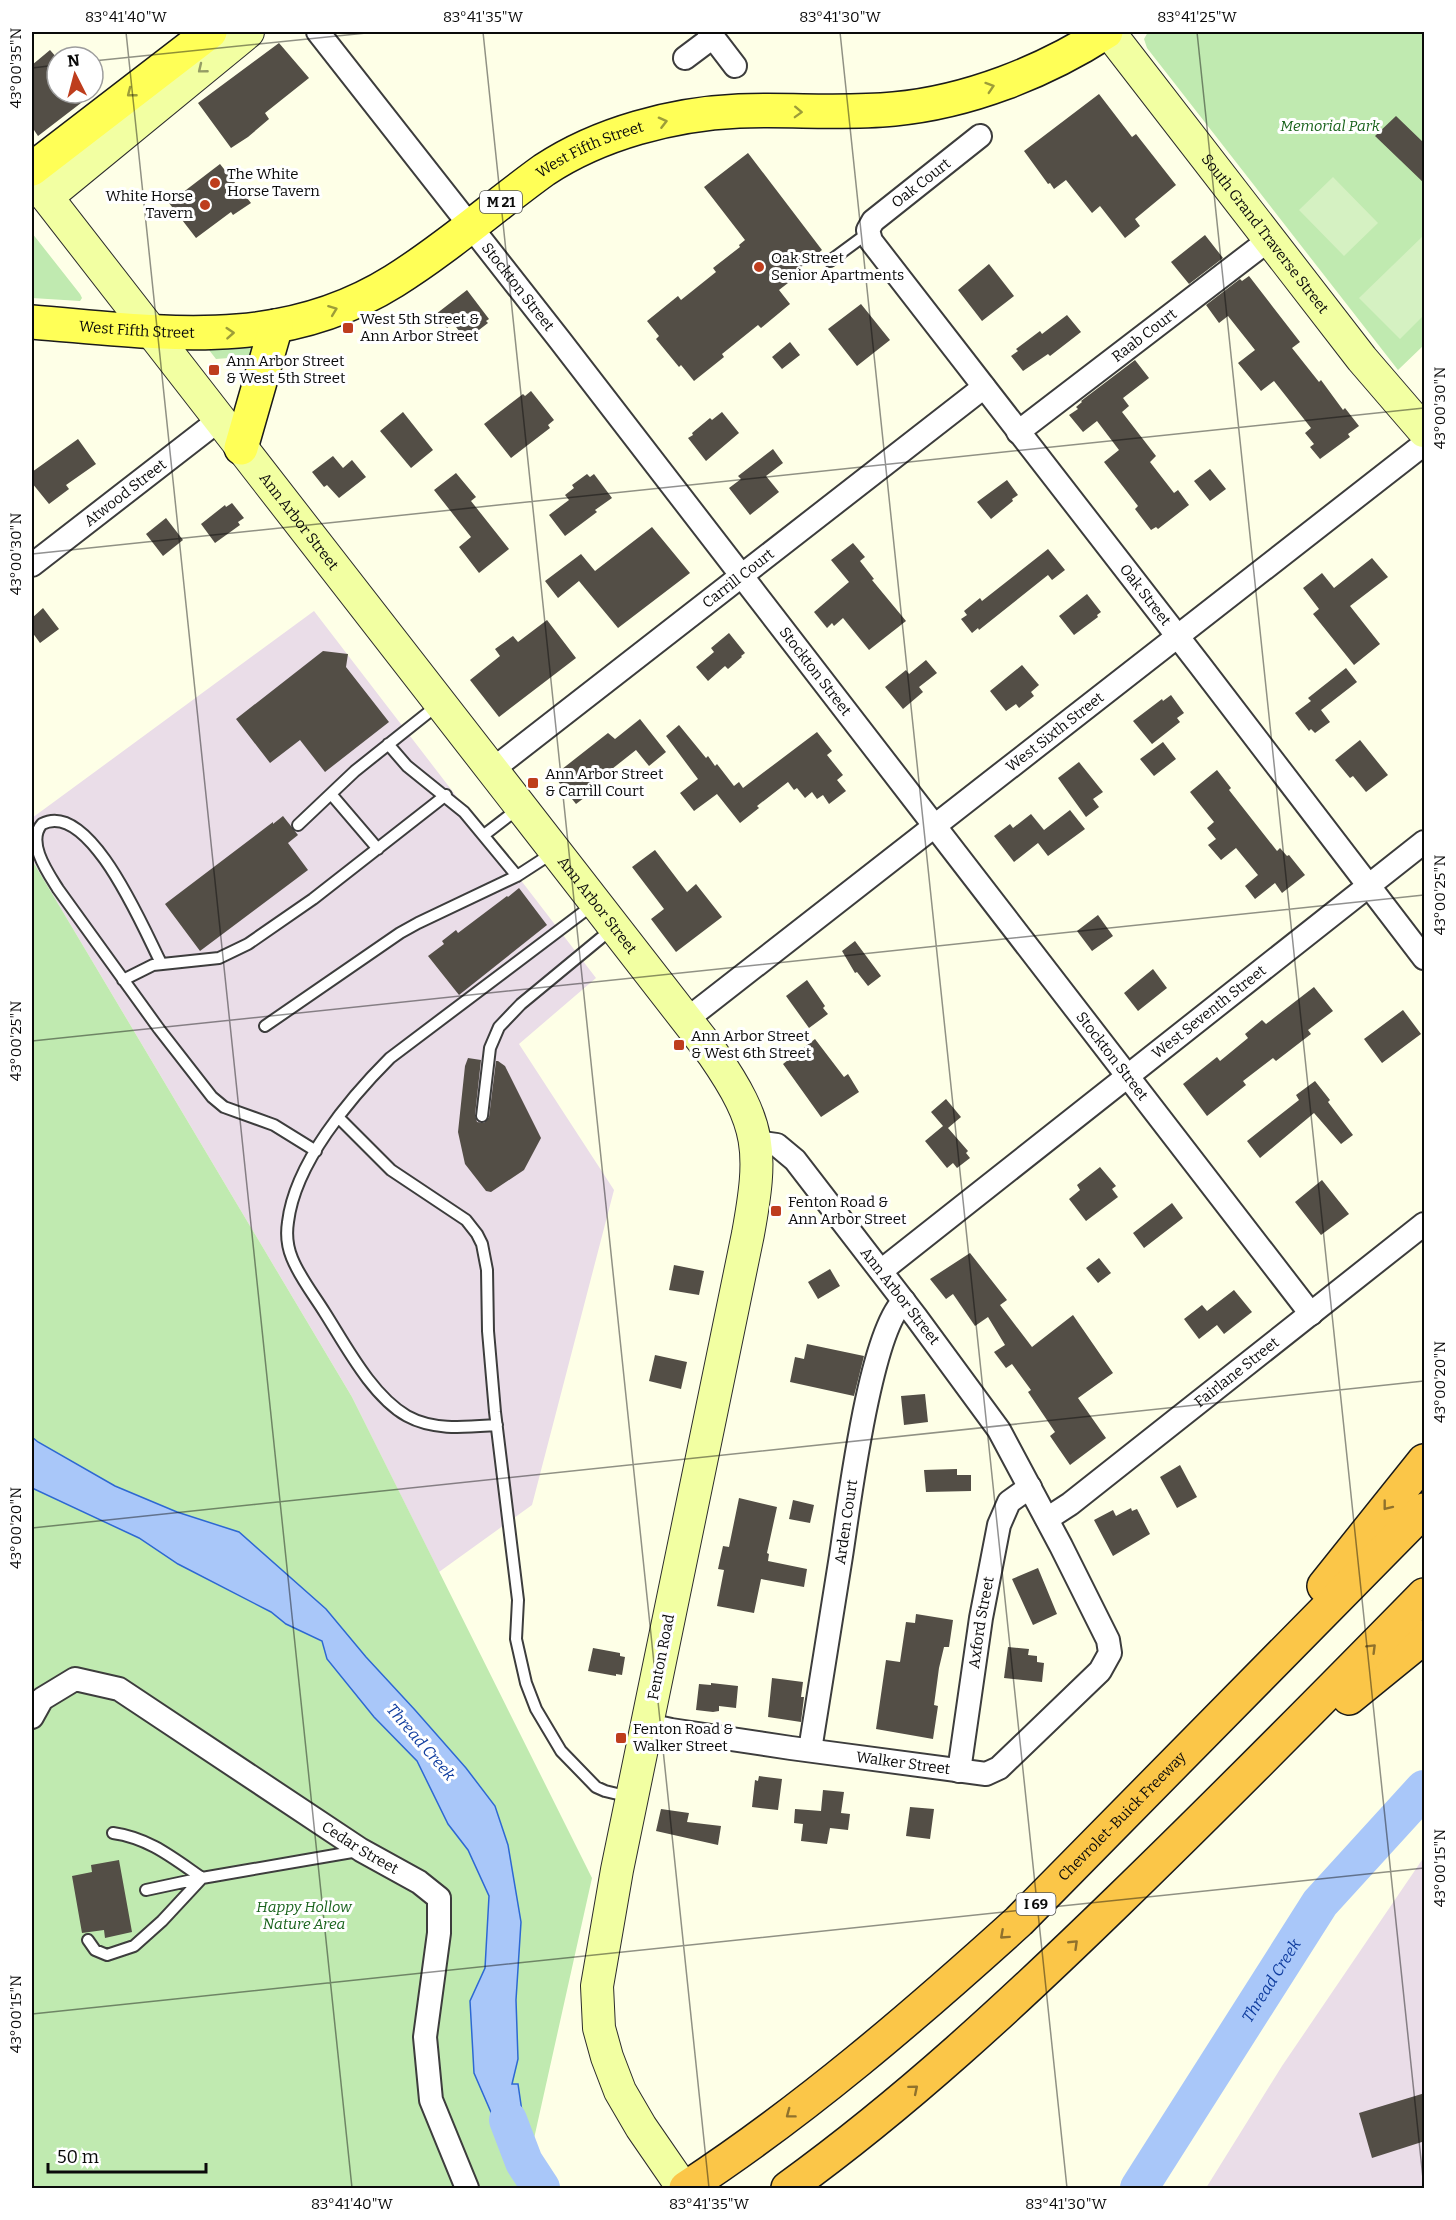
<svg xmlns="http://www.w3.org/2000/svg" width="1456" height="2220" font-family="Bitter,serif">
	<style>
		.industrial { fill: #eadde8 }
		.green { fill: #c0eab0 }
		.pitch { fill: #d5f1c2 }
		.water { fill: #a9c7f9; stroke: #2d68d3; stroke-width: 1.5 }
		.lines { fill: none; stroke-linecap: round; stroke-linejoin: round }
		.river { stroke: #a9c7f9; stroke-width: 38 }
		.building { fill: #534e46 }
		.lane-casing { stroke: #3d3d3d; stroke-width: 14 }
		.street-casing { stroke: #3d3d3d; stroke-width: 26 }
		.secondary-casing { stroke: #2c2c2c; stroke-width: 34 }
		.primary-casing { stroke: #1b1b1b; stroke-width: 36 }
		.highway-casing { stroke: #1b1b1b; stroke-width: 36 }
		.lane { stroke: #fff; stroke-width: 10 }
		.street { stroke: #fff; stroke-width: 22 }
		.secondary { stroke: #f2ffa2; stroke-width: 32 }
		.primary { stroke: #ffff57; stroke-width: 33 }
		.highway { stroke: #fbc648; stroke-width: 33 }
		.oneway { stroke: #959d65 }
		.oneway2 { stroke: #9d9d38 }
		.oneway3 { stroke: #8f712c }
		.ticks { fill: none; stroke: #0a0a0a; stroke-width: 1.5; stroke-opacity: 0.45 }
		.poi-dot { fill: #be3d1d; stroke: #fff; stroke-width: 2 }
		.labels { text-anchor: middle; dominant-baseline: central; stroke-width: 6; stroke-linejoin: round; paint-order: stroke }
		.shield { fill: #fff; stroke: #545454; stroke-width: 1.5 }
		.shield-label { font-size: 14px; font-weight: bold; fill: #0a0a0a }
		.park-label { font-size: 15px; font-style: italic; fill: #19631c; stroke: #fff }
		.street-label { font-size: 15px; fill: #0a0a0a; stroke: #fff }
		.poi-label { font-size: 15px; fill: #0a0a0a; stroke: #fff; text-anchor: start }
		.water-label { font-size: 16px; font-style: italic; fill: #103d9f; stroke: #fff }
		.neatline { fill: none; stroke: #0a0a0a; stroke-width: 2 }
		.ticks-label { font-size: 15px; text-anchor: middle; fill: #0a0a0a }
	</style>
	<rect width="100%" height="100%" fill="#feffe7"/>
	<path class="industrial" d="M314 611 596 978 519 1044 614 1190 532 1505 439 1572 352 1397 32 860V818Z
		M1424 1857V2188H1206L1282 2066Z"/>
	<path class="green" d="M1148 32H1424V345L1398 370 1147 48 1144 39Z
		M32 233 80 294 82 298 80 301 32 298Z
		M255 346 254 356 216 359 209 350Z
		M32 860 352 1397 592 1878 523 2188H32Z"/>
	<path class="pitch" d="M1333 177 1378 223 1344 256 1299 210Z
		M1424 235V315L1400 339 1359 298Z"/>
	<path class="water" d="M32 1437 38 1442 115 1486 177 1512 239 1532 326 1609 366 1657 415 1710 466 1768 495 1806 508 1845 521 1922 516 2000 518 2059 512 2084H518L525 2132 533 2143 524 2181 500 2133 474 2073 470 2001 485 1968 489 1896 468 1850 448 1824 417 1761 374 1717 327 1659 322 1641 286 1624 271 1612 178 1564 139 1538 32 1488Z"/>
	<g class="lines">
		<g class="river">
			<path d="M508 2120 524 2162 541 2188"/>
			<path id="s1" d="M1139 2188 1320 1903 1424 1789"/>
		</g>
	</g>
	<path class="building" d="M279 43 309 78 265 113 269 119 248 137 231 148 198 103Z
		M50 50 57 58V93H94L38 136 32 127V65Z
		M1099 94 1132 137 1136 134 1176 185 1135 219 1140 226 1125 238 1100 206 1092 213 1066 180 1054 189 1050 183 1048 184 1024 151Z
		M1396 116 1425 144V184L1375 136Z
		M748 153 822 250 785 280 788 283 779 290 790 304 761 328 758 325 722 354 724 357 694 381 681 365 679 367 656 339 659 336 647 321 678 296 681 300 716 272 713 268 740 247 739 245 745 240 704 187Z
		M220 164 251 203 233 215 231 212 196 238 169 203Z
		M1205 235 1223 258 1189 284 1171 262Z
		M989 264 1014 296 982 321 958 290Z
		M1249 276 1300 342 1292 348 1319 382 1321 380 1343 410 1345 408 1359 426 1348 434 1350 437 1320 459 1310 447 1314 444 1305 433 1311 428 1274 381 1261 391 1238 363 1255 350 1228 316 1219 323 1206 305 1240 279 1242 281Z
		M467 290 489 319 486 321 488 323 466 340 453 323 447 328 436 314Z
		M861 304 890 340 857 366 828 329Z
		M1067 315 1081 332 1050 356 1048 354 1023 371 1011 356 1018 351 1016 349 1040 331 1042 334Z
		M790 342 800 355 782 369 772 357Z
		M1135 360 1149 378 1123 398 1129 406 1122 412 1156 456 1150 462 1174 493 1178 490 1189 505 1158 529 1156 527 1151 530 1135 509 1138 506 1104 462 1119 450 1097 421 1083 432 1069 415 1078 409 1076 407 1082 402 1081 401Z
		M531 391 554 420 548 425 550 428 511 458 484 424 523 394 525 396Z
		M403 412 433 450 411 468 380 431Z
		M722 412 739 433 706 461 688 438 693 435 692 433 710 418 712 420Z
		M78 439 96 464 66 485 69 489 49 504 32 483V472Z
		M773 449 783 463 766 476 779 492 750 515 729 488 741 479 738 476Z
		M333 456 343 468 352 460 366 477 339 498 327 485 324 487 312 472Z
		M1210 469 1226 489 1210 501 1194 481Z
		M456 473 476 497 471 501 509 549 479 573 459 547 471 537 434 490Z
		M587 474 590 477 594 474 612 498 595 510 597 512 565 536 549 515 569 500 565 495 574 488 572 485Z
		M1007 480 1018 495 1012 499 1013 501 991 519 977 502Z
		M232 503 244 518 238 522 240 525 215 543 201 524 225 505 226 507Z
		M166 518 183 540 163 556 146 534Z
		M652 527 690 573 618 628 579 581 558 598 545 581 581 554 595 571Z
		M853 543 865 557 860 561 874 579 872 580 906 621 869 650 843 618 834 626 832 623 827 628 814 612 849 582 831 560Z
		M1048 549 1065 570 1052 580 1048 575 979 630 978 628 972 633 961 619 967 615 964 611 980 598 982 601Z
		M1372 558 1388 577 1350 606 1380 644 1354 665 1313 614 1319 609 1303 588 1322 573 1334 588Z
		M1087 594 1101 612 1097 615 1098 617 1074 635 1059 616Z
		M43 608 59 629 40 643 32 632V618Z
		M547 620 576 658 499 717 470 680 500 656 495 649 513 636 518 642Z
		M729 633 745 653 741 656 742 657 728 669 725 666 708 681 696 667 714 652 711 648Z
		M323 651 348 654 346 667 389 722 325 772 300 740 270 763 236 719Z
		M926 660 937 673 919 687 923 692 903 709 885 687 906 670 909 674Z
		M1022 665 1039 685 1031 692 1034 696 1019 708 1016 704 1006 711 990 691Z
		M1346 668 1357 682 1321 710 1330 722 1315 733 1311 729 1309 731 1295 713 1311 701 1308 698Z
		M1171 695 1184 713 1177 718 1180 722 1152 744 1133 721 1162 699 1163 701Z
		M640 719 666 752 649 766 636 750 593 784 597 788 576 804 557 780 560 778 557 773 608 733 615 739Z
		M679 725 706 758 708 756 715 766 717 764 734 786 739 782 743 788 817 732 832 751 827 755 843 775 837 780 846 791 829 804 823 795 817 799 812 792 805 798 797 788 794 790 788 782 757 806 759 808 740 823 717 794 694 811 680 793 698 779 666 736Z
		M1360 740 1388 775 1366 792 1353 776 1350 778 1335 760Z
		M1163 742 1176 759 1154 776 1140 759Z
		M1079 762 1103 792 1093 799 1099 807 1086 817 1058 778Z
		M1217 770 1231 788 1229 790 1277 851 1280 848 1287 856 1289 855 1305 875 1282 893 1275 883 1255 899 1245 886 1258 875 1236 848 1221 860 1208 845 1216 839 1207 828 1214 822 1190 792Z
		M1070 810 1085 829 1048 856 1038 843 1014 862 994 836 1010 824 1013 828 1031 814 1044 830Z
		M283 816 298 835 288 843 308 870 200 951 165 904 273 822V824Z
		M655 850 687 892 696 884 722 917 676 952 651 919 664 909 632 867Z
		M519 888 547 925 459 995 428 956 444 944 442 941 456 930 458 933 507 896 508 897Z
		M1098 915 1113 936 1092 951 1077 931Z
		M855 941 881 976 868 986 857 972 855 973 842 951Z
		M1153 969 1167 988 1138 1011 1124 993Z
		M807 980 825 1006 823 1008 828 1014 809 1028 786 996Z
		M1314 987 1333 1011 1308 1030 1311 1034 1276 1061 1273 1058 1243 1081 1246 1085 1207 1116 1183 1084 1217 1057 1220 1061 1248 1038 1245 1034 1262 1020 1266 1024Z
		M1403 1010 1421 1034 1382 1063 1364 1039Z
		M815 1039 844 1077 848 1074 859 1092 821 1117 783 1064Z
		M468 1058 481 1060 475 1115 477 1122 484 1123 489 1117 496 1061H498L505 1066 541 1138 524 1170 491 1192 486 1191 465 1164 458 1132 465 1066Z
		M1315 1081 1330 1100 1328 1102 1353 1135 1341 1144 1314 1113 1260 1158 1247 1141 1299 1100 1296 1095Z
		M946 1099 961 1117 948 1128 968 1151 966 1153 970 1158 957 1168 953 1163 947 1168 925 1141 943 1126 931 1112Z
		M1100 1167 1116 1186 1112 1189 1118 1197 1086 1221 1069 1199 1080 1190 1077 1185Z
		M1322 1180 1349 1214 1321 1235 1295 1202Z
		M1172 1203 1183 1218 1144 1248 1133 1233Z
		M970 1253 1007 1300 1000 1305 1032 1347 1073 1315 1113 1373 1078 1398 1106 1438 1070 1465 1050 1436 1055 1432 1028 1392 1031 1390 1012 1364 1006 1368 994 1352 1005 1345 988 1317 975 1326 953 1294 946 1299 930 1279Z
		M1099 1258 1111 1273 1098 1283 1086 1268Z
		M674 1265 704 1271 699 1295 669 1290Z
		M830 1269 840 1286 818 1299 808 1282Z
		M1234 1290 1252 1312 1224 1334 1217 1325 1199 1339 1184 1319 1202 1305 1207 1311Z
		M807 1344 864 1356 854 1396 790 1382 795 1357 804 1359Z
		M655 1355 687 1362 681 1389 649 1381Z
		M925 1394 928 1422 904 1425 901 1396Z
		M1180 1465 1197 1497 1177 1508 1160 1477Z
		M957 1469V1475H971V1491L926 1492 924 1470Z
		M739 1498 777 1507 767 1553 769 1554 768 1561 807 1569 804 1587 761 1579 754 1613 717 1606 724 1570 718 1569 723 1546 729 1547Z
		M793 1500 814 1505 810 1523 789 1519Z
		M1131 1508 1132 1511 1137 1509 1150 1534 1113 1556 1094 1520 1113 1510 1116 1516Z
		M1038 1568 1057 1614 1033 1625 1012 1579Z
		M916 1614 953 1620 949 1647H944L939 1668 934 1705 938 1706 933 1739 876 1729 886 1660 900 1662 906 1622 915 1623Z
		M1008 1647 1029 1649 1028 1655 1037 1656V1662L1044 1663 1042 1682 1004 1678Z
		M593 1648 620 1653V1656L625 1657 622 1675 616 1674V1676L588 1671Z
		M772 1678 803 1682 801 1697H804L801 1722 768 1717Z
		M711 1683 738 1686 736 1708 719 1706V1711L713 1712 696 1710 699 1684 711 1685Z
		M759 1776 782 1779 778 1810 752 1807 755 1780 758 1781Z
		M823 1790 844 1792 841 1813 850 1814 848 1830 830 1828 827 1844 801 1841 803 1824 794 1823 795 1809 821 1811Z
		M910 1807 934 1809 930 1839 906 1836Z
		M661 1809 689 1813 687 1822 721 1826 718 1845 656 1831Z
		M119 1860 132 1932 105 1938 104 1930 82 1933 72 1876 92 1872 91 1865Z
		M1425 2093V2141L1372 2158 1359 2113Z"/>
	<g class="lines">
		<defs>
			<path id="lane" d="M830 261 868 233
				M388 744 407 766 464 812 517 876
				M331 794 378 849
				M298 825 355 771 439 704
				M484 835 519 808
				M161 963C144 930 90 799 42 824 26 842 48 873 58 889L159 1029 212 1097 224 1107 274 1125 316 1151
				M123 980 153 965 219 958 248 944 313 899 446 795
				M265 1026 400 933 418 923 517 876 554 852
				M482 1116 490 1048 499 1027 521 1004 613 928
				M338 1117 391 1170 466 1220 477 1234 482 1244 487 1270 488 1331 495 1412 518 1600 516 1639 526 1683 536 1709 561 1751 596 1787 605 1791 630 1797
				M497 1425C467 1427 434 1431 407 1416 372 1396 346 1346 325 1313 314 1295 300 1278 292 1258 287 1246 286 1235 288 1222 295 1163 350 1098 390 1058L594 904
				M113 1833C149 1838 173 1858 202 1878L358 1851
				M146 1890 202 1878
				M88 1940 95 1950 107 1955 134 1946 162 1921 202 1878"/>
			<g id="street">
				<path id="s2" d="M318 32 559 339 1311 1314"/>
				<path d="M709 32 735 66"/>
				<path d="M685 58 713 37"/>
				<path id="s3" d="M980 136 873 221 868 230 871 241 1199 664 1424 958"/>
				<path id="s4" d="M1018 432 1270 239"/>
				<path id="s5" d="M32 565 219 420"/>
				<path id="s6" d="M492 770 984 387"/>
				<path id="s7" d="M686 1020 1424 444"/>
				<path id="s8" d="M881 1271 1424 842"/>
				<path id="s9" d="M1047 1519 1070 1504 1424 1224"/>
				<path id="s10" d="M32 1717 42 1699 75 1679 119 1689 361 1850 419 1882 439 1898V1933L425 2037 431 2100 467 2188"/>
				<path id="s11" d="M648 1725 671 1730 791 1748 986 1774 999 1768 1100 1671 1110 1653 1108 1640 1061 1546 999 1430 916 1317 795 1160 777 1145 756 1142"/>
				<path id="s12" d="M810 1750C820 1685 831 1621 841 1556 849 1505 870 1331 904 1301"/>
				<path id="s13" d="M959 1771 981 1618 999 1525 1009 1502 1030 1487"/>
			</g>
			<g id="secondary">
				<path id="s14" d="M1109 32 1362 359 1424 431"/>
				<path id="s15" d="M32 178 713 1054C762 1125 763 1151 748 1234L617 1870 597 1986 599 2028 607 2057 620 2091 641 2127 683 2188"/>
				<path d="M47 197 248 32"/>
			</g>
			<g id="primary">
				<path d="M32 169 210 32"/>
				<path id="s16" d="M32 322C159 332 279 353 394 281 447 248 494 206 544 170 600 133 673 114 739 111 791 109 842 114 894 109 968 102 1044 72 1106 32"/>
				<path d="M241 448 276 326"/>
			</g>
			<g id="highway">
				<path d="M1324 1586 1424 1461"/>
				<path d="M1349 1698 1424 1637"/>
				<path id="s17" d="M686 2188C805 2110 914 2016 1019 1921L1424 1510"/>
				<path d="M788 2188C907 2102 1014 2002 1119 1900 1222 1800 1323 1698 1424 1595"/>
			</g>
		</defs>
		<use href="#lane" class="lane-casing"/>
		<use href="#street" class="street-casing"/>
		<use href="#secondary" class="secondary-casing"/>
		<use href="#primary" class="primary-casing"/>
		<use href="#highway" class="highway-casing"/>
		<use href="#lane" class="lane"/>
		<use href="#street" class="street"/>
		<use href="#secondary" class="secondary"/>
		<use href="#primary" class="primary"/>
		<use href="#highway" class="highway"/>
	</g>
	<defs><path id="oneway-chevron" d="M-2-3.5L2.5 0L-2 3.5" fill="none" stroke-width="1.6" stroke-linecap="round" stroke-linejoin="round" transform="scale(1.5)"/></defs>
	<use class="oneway" href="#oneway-chevron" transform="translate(202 69) rotate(141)"/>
	<g class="oneway2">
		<use href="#oneway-chevron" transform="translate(990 87) rotate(-18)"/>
		<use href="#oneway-chevron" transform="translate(131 93) rotate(142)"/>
		<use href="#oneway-chevron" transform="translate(798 112) rotate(2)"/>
		<use href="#oneway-chevron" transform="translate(663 122) rotate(-14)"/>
		<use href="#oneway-chevron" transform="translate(333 310) rotate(-21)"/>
		<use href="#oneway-chevron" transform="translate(230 333) rotate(-4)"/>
	</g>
	<g class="oneway3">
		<use href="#oneway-chevron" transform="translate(1387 1506) rotate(128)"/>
		<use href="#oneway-chevron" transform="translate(1372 1648) rotate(-45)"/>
		<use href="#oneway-chevron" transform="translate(1004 1935) rotate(138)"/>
		<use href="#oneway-chevron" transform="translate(1074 1944) rotate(-44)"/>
		<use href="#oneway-chevron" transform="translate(914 2089) rotate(-40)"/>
		<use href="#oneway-chevron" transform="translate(790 2114) rotate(143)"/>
	</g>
	<path class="ticks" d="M126 32 352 2188M483 32 709 2188M840 32 1067 2188M1197 32 1424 2188M93 61 376 32M32 68 57 65M32 554 1424 408M32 1041 1424 895M32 1528 1424 1381M32 2014 1424 1868"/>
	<g class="poi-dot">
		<circle cx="215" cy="183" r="6"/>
		<circle cx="205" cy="205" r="6"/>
		<circle cx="759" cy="267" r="6"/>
		<rect x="342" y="322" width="12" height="12" rx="3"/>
		<rect x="208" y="364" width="12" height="12" rx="3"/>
		<rect x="527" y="777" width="12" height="12" rx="3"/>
		<rect x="673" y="1039" width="12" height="12" rx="3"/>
		<rect x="770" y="1205" width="12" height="12" rx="3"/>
		<rect x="615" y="1732" width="12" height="12" rx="3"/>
	</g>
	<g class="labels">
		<g class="shield">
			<rect x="480" y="191" width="42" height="22" rx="4.5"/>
			<rect x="1016.5" y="1893" width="39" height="22" rx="4.5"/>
		</g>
		<g class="shield-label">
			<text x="501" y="202">M 21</text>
			<text x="1036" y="1904">I 69</text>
		</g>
		<g class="park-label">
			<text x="1330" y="126">Memorial Park</text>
			<text x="304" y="1907">Happy Hollow<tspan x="304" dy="17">Nature Area</tspan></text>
		</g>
		<g class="street-label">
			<text stroke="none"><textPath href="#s16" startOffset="609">West Fifth Street</textPath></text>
			<text transform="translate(921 183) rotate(-38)">Oak Court</text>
			<text stroke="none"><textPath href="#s14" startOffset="255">South Grand Traverse Street</textPath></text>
			<text stroke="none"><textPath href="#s2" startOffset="324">Stockton Street</textPath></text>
			<text stroke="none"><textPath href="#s16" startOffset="105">West Fifth Street</textPath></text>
			<text stroke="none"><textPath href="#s4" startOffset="159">Raab Court</textPath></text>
			<text stroke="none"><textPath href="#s5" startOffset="118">Atwood Street</textPath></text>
			<text stroke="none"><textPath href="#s15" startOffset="435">Ann Arbor Street</textPath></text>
			<text stroke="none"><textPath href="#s6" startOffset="312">Carrill Court</textPath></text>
			<text stroke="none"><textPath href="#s3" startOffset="606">Oak Street</textPath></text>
			<text stroke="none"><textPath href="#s2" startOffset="810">Stockton Street</textPath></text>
			<text stroke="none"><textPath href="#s7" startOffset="468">West Sixth Street</textPath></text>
			<text stroke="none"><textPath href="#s15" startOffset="921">Ann Arbor Street</textPath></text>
			<text stroke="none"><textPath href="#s8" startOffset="418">West Seventh Street</textPath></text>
			<text stroke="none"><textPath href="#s2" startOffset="1296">Stockton Street</textPath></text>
			<text transform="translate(900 1296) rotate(52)">Ann Arbor Street</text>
			<text stroke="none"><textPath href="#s9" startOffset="240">Fairlane Street</textPath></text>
			<text stroke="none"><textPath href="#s12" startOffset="231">Arden Court</textPath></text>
			<text stroke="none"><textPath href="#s13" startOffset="150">Axford Street</textPath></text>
			<text transform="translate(661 1657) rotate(-79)">Fenton Road</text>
			<text stroke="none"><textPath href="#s11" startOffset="258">Walker Street</textPath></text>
			<text stroke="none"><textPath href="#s17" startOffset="574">Chevrolet-Buick Freeway</textPath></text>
			<text stroke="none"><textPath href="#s10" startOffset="393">Cedar Street</textPath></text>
		</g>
		<g class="poi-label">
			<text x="227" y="174">The White<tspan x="227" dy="17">Horse Tavern</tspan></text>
			<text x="193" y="196" text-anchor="end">White Horse<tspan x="193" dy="17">Tavern</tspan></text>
			<text x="771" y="258">Oak Street<tspan x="771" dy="17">Senior Apartments</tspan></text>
			<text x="360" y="319">West 5th Street &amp;<tspan x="360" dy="17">Ann Arbor Street</tspan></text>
			<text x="226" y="361">Ann Arbor Street<tspan x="226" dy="17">&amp; West 5th Street</tspan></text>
			<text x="545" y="774">Ann Arbor Street<tspan x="545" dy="17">&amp; Carrill Court</tspan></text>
			<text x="691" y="1036">Ann Arbor Street<tspan x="691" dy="17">&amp; West 6th Street</tspan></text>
			<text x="788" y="1202">Fenton Road &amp;<tspan x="788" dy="17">Ann Arbor Street</tspan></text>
			<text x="633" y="1729">Fenton Road &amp;<tspan x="633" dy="17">Walker Street</tspan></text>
		</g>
		<g class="water-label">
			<text transform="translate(421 1742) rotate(49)">Thread Creek</text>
			<text stroke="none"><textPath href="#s1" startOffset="246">Thread Creek</textPath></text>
		</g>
	</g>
	<rect width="1456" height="2220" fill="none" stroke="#ffffff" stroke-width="66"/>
	<g transform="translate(75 75) rotate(354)"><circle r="28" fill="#ffffff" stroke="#9d9d9d" stroke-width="1.5"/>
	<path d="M0-4.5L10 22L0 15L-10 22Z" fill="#be3d1d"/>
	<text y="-9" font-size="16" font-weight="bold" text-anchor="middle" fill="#0a0a0a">N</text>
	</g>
	<path d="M48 2163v9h158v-9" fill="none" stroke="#0a0a0a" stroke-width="3"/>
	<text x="57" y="2163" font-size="18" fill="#0a0a0a" stroke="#ffffff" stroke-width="4.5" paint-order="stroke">50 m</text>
	<rect x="33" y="33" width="1390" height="2154" class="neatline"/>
	<g class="ticks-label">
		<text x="126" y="22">83°41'40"W</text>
		<text x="483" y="22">83°41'35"W</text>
		<text x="840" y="22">83°41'30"W</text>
		<text x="1197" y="22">83°41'25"W</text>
		<text transform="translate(16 68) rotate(-90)" y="5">43°00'35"N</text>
		<text transform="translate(1440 408) rotate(-90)" y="5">43°00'30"N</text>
		<text transform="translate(16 554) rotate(-90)" y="5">43°00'30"N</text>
		<text transform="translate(1440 895) rotate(-90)" y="5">43°00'25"N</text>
		<text transform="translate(16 1041) rotate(-90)" y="5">43°00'25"N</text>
		<text transform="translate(1440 1382) rotate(-90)" y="5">43°00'20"N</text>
		<text transform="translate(16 1528) rotate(-90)" y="5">43°00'20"N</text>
		<text transform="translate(1440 1868) rotate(-90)" y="5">43°00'15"N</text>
		<text transform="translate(16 2014) rotate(-90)" y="5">43°00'15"N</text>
		<text x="352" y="2209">83°41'40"W</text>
		<text x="709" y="2209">83°41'35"W</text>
		<text x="1066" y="2209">83°41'30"W</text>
	</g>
</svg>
